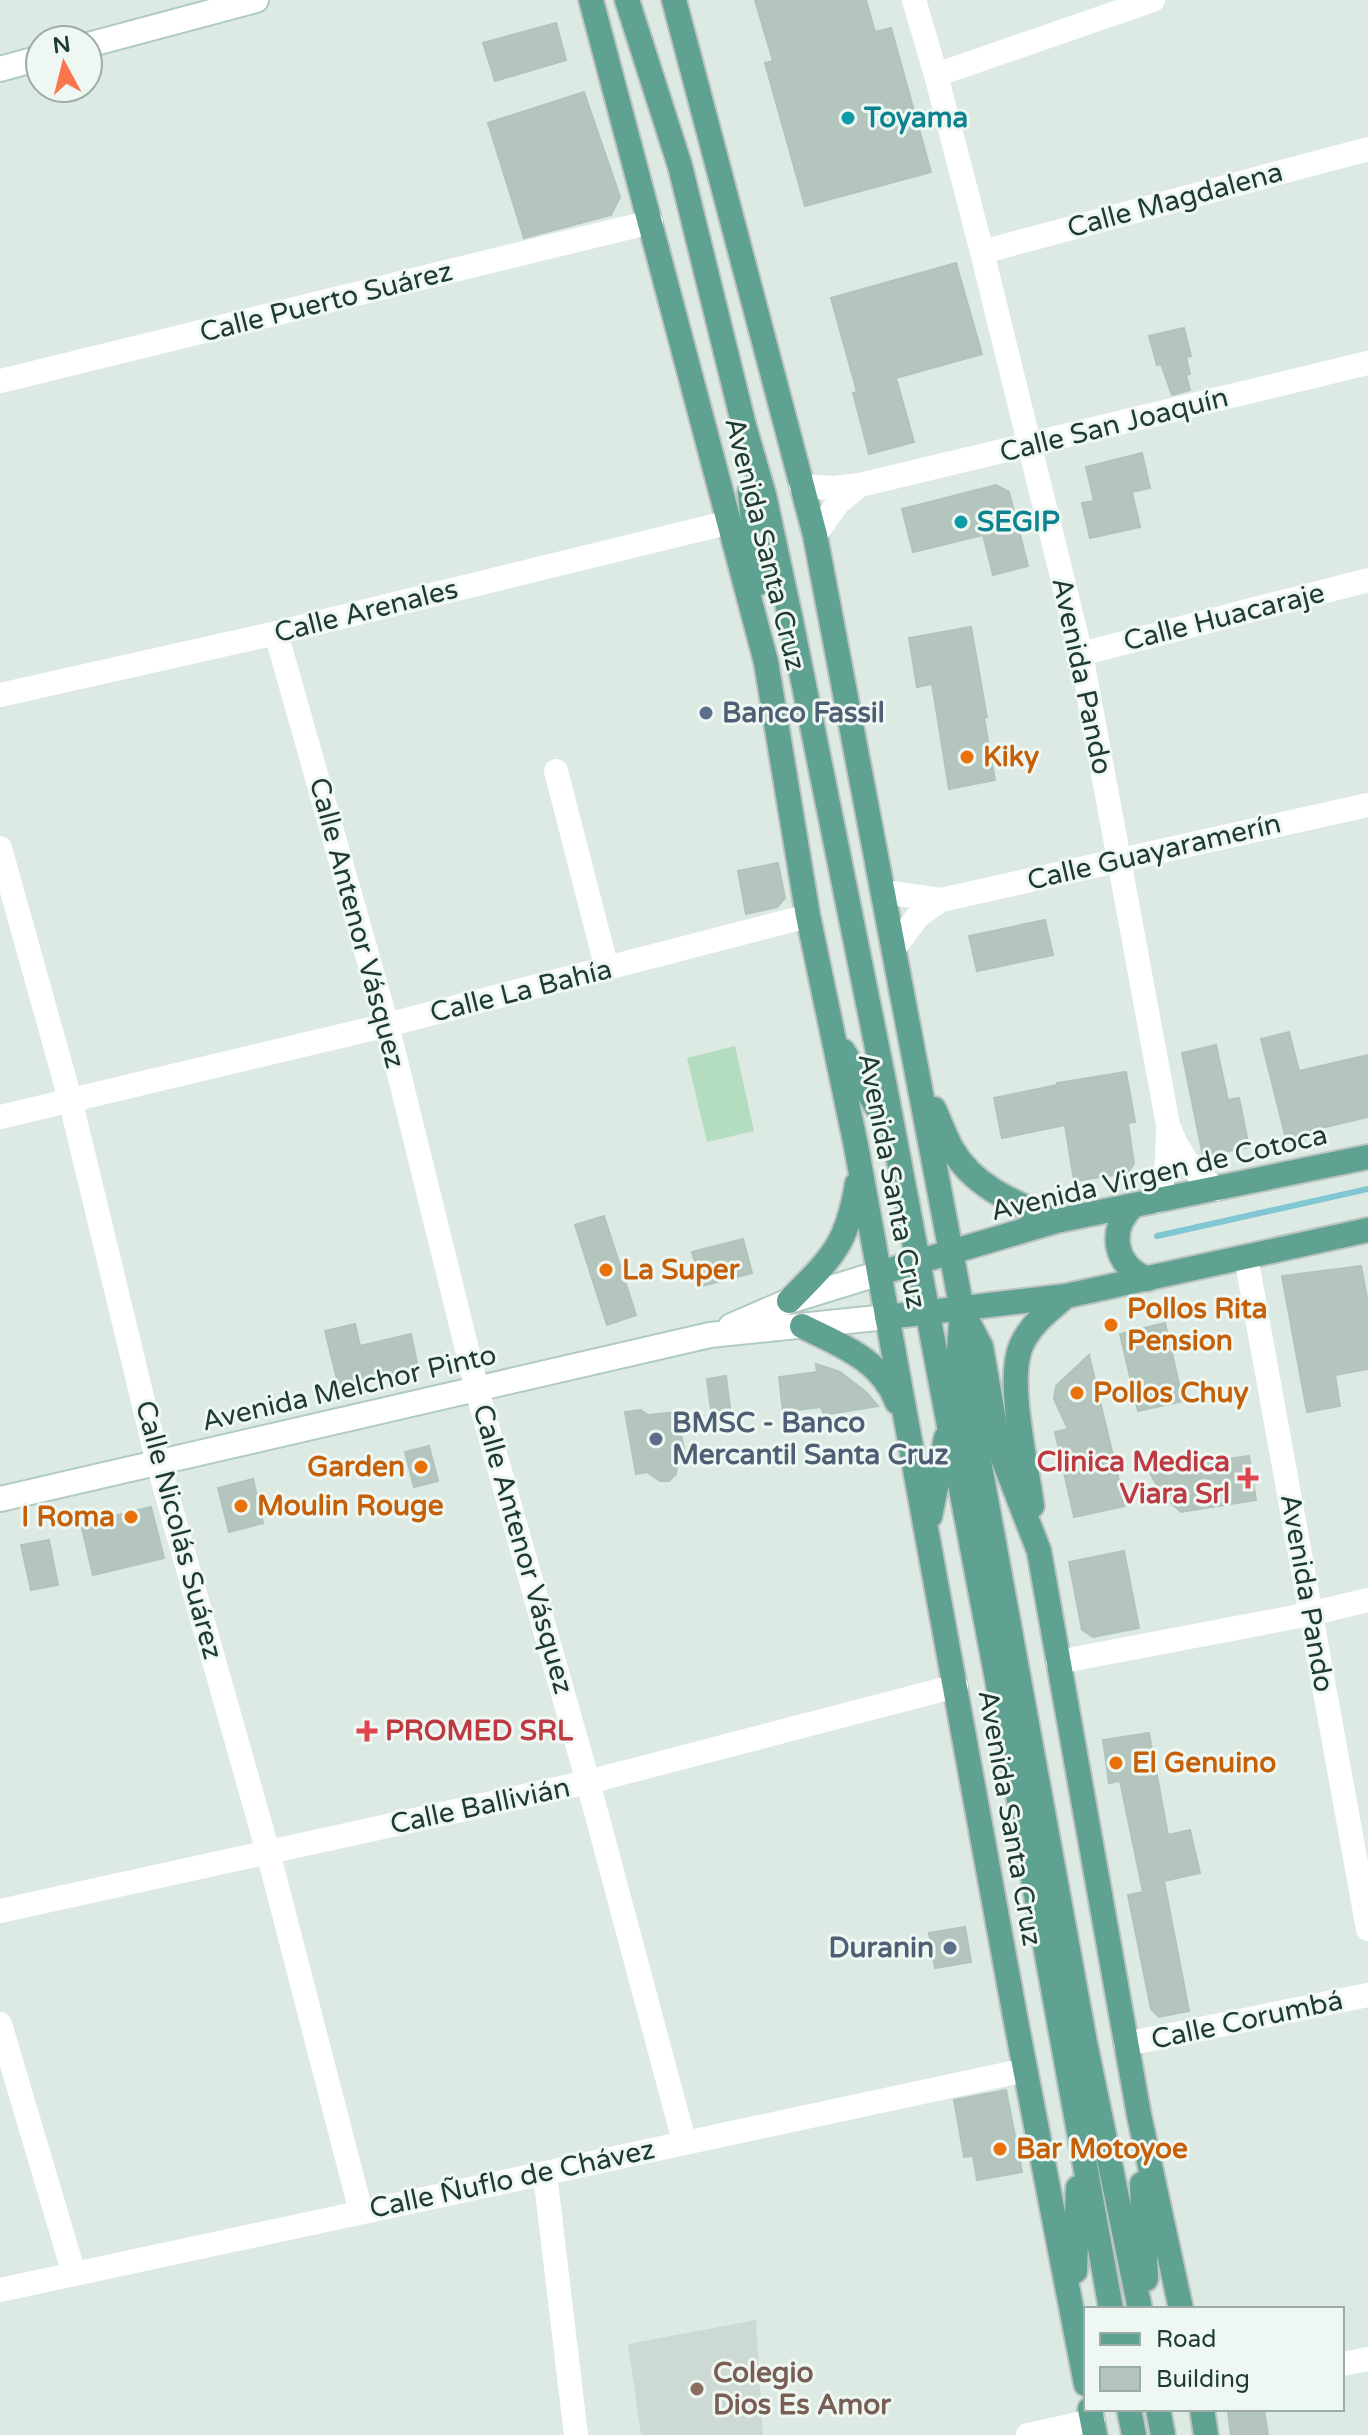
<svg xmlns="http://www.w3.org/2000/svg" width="1368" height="2435" font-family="'Varela Round',sans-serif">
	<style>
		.built { fill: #ccdad3 }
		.green { fill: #b4ddbf }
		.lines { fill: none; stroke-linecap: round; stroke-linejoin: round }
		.stream { stroke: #81c7d3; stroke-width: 6 }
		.building { fill: #b3c5bd; stroke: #b0c4bb; stroke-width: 2 }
		.secondary-casing { stroke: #b0cbc1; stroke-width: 28 }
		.primary-casing { stroke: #bcc4c2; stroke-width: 28 }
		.minor { stroke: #fff; stroke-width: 24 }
		.secondary { stroke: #fff; stroke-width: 24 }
		.primary { stroke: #5fa291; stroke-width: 24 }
		.culture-dot { fill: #0f9aa8; stroke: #eef7f2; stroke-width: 3 }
		.service-dot { fill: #5c6f8a; stroke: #eef7f2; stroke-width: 3 }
		.food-dot { fill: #e8710a; stroke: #eef7f2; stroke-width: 3 }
		.health-dot { fill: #e0444e; stroke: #eef7f2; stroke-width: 3 }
		.education-dot { fill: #8d6e63; stroke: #eef7f2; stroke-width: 3 }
		.labels { text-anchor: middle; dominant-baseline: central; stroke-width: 6; stroke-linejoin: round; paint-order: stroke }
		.culture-label { font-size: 28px; font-weight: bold; fill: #0d838f; stroke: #eef7f2; text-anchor: start }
		.street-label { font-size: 28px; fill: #1e3a33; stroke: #eef7f2 }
		.service-label { font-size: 28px; font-weight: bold; fill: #4e5e75; stroke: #eef7f2; text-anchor: start }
		.food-label { font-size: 28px; font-weight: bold; fill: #c56008; stroke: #eef7f2; text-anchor: start }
		.health-label { font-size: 28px; font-weight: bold; fill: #be3a42; stroke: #eef7f2; text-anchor: end }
		.education-label { font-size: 28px; font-weight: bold; fill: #785e54; stroke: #eef7f2; text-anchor: start }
	</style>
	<rect width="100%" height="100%" fill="#ddeae4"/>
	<path class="built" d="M756 2320 763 2435H641L628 2344Z"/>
	<path class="green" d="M735 1046 754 1131 707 1142 687 1058Z"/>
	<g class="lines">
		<path class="stream" d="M1157 1236 1368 1189"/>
	</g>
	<path class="building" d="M755 0H866L875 32 891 28 931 172 805 206 765 63 773 61Z
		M556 23 566 60 495 81 483 43Z
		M584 92 620 197 611 215 524 238 488 123Z
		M956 263 982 354 896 378 914 442 869 454 853 393 857 392 831 298Z
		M1184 328 1191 356 1186 357 1190 374 1186 375 1190 390 1172 395 1161 364 1157 365 1149 336Z
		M1142 453 1150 488 1132 492 1140 527 1090 538 1082 503 1094 501 1086 467Z
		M996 485 1009 492 1028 566 993 575 983 535 913 552 902 509Z
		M971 627 987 717 984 718 995 780 949 789 932 684 917 687 909 638Z
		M778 863 785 898 777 907 746 914 738 871Z
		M1045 920 1053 955 977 971 969 936Z
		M1289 1032 1299 1071 1368 1055V1117L1313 1130 1315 1136 1287 1143 1261 1039Z
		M1216 1045 1228 1100 1239 1098 1249 1147 1203 1156 1182 1053Z
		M1126 1072 1135 1122 1128 1123 1134 1164 1127 1173 1074 1181 1065 1125 1002 1138 994 1098 1057 1085V1083Z
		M604 1216 636 1315 607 1325 575 1225Z
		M743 1239 752 1273 702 1286 692 1252Z
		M1361 1266 1368 1303V1369L1335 1375 1340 1406 1307 1412 1282 1276Z
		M1165 1323 1183 1401 1138 1411 1120 1334Z
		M355 1324 360 1346 411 1334 418 1368 368 1379 369 1385 340 1391 325 1331Z
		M1089 1355 1125 1506 1074 1517 1055 1432 1068 1429 1054 1399 1056 1386Z
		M816 1364 840 1372 866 1392 878 1406 824 1415 821 1407 783 1412 779 1377 817 1372Z
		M726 1376 732 1424 713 1426 707 1379Z
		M641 1410 648 1415 676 1412 687 1463 677 1465 676 1474 669 1481H660L647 1472 636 1474 625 1412Z
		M429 1446 438 1481 414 1487 405 1452Z
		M1249 1456 1256 1500 1181 1512 1162 1495 1149 1471Z
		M253 1479 263 1523 229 1532 218 1488Z
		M151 1507 164 1558 93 1575 81 1524Z
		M49 1540 58 1585 31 1590 21 1545Z
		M1124 1551 1139 1628 1093 1637 1082 1630 1069 1562Z
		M1149 1733 1168 1835 1190 1830 1200 1873 1164 1881 1189 2011 1159 2017 1151 2009 1128 1895 1143 1892 1120 1781 1109 1783 1103 1740Z
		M965 1927 971 1962 935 1968 929 1933Z
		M1006 2090 1022 2172 977 2180 973 2156 964 2157 954 2100Z
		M1247 2409H1264L1268 2435H1231L1228 2412Z"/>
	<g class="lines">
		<defs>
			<path id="secondary" d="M88 45 256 0
				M0 69 40 58
				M731 1326 789 1301 880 1273
				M0 1499 710 1335 887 1317"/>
			<path id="primary" d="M591 0 766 662 808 916 856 1146 1017 2027 1086 2384
				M627 0 680 166 744 426 764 495 791 621 884 1082 998 1684 1111 2309
				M674 0 815 535 962 1310 959 1351 1085 2043 1140 2309
				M750 492 759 583
				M843 1051 886 1122
				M934 1109C940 1122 945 1137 952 1149 974 1188 1018 1204 1056 1221
				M1133 1206C1107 1230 1115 1267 1148 1279
				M880 1273 1056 1221 1368 1157
				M789 1301C831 1258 847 1246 857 1184
				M963 1312 981 1347 999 1448 1039 1551 1139 2115 1181 2309
				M887 1317 1066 1296 1368 1230
				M802 1326C840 1345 881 1359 897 1402
				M1032 1506C1027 1467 1006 1381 1021 1346 1030 1325 1048 1311 1066 1296
				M930 1516 946 1438
				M1142 2184 1146 2279
				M1075 2271 1078 2188
				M1090 2409 1095 2435
				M1129 2409 1134 2435
				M1158 2409 1163 2435
				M1202 2409 1206 2435"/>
		</defs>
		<use href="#secondary" class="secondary-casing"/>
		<use href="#primary" class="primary-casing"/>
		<path class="minor" d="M914 0 936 75 982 252 1081 654 1168 1125C1178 1153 1192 1171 1216 1189
			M936 75 1153 0
			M982 252 1368 149
			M0 381 651 222
			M801 486 834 488 860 485 1368 363
			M815 535 838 503 860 485
			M276 633 387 1025 477 1390 588 1782 684 2141
			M1081 654 1368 580
			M0 695 276 633 730 522
			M556 771 607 969
			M0 848 70 1099 158 1463 268 1852 361 2212
			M884 892 941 900
			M895 947 918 916 941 900 1368 805
			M0 1117 387 1025 808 916
			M1157 1201 1167 1163 1168 1131
			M1246 1257 1368 1929
			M1058 1662 1310 1614 1368 1600
			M0 1911 588 1782 956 1686
			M0 2024 74 2274
			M1126 2044 1368 1995
			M545 2174 576 2435
			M0 2290C342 2217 683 2141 1025 2070
			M1342 2364 1368 2359
			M1028 2435 1093 2421"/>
		<use href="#secondary" class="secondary"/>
		<use href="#primary" class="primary"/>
	</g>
	<g class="culture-dot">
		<circle cx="848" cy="118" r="8"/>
		<circle cx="961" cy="522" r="8"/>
	</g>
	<g class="service-dot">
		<circle cx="706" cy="713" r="8"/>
		<circle cx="656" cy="1439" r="8"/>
		<circle cx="950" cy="1948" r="8"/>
	</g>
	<g class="food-dot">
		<circle cx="967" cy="757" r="8"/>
		<circle cx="606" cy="1270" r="8"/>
		<circle cx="1111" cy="1325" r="8"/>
		<circle cx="1077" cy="1393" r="8"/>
		<circle cx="421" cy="1467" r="8"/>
		<circle cx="241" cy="1506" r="8"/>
		<circle cx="131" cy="1517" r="8"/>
		<circle cx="1116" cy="1763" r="8"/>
		<circle cx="1000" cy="2149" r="8"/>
	</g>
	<g class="health-dot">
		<path d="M1244 1466h8v8h8v8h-8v8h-8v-8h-8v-8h8z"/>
		<path d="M363 1719h8v8h8v8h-8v8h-8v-8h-8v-8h8z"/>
	</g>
	<circle class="education-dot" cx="697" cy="2389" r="8"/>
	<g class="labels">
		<g class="culture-label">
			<text x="864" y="118">Toyama</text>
			<text x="977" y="522">SEGIP</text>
		</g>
		<g class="street-label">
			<text transform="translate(1175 200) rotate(-15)">Calle Magdalena</text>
			<text transform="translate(326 302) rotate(-14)">Calle Puerto Suárez</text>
			<text transform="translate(1114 425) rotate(-14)">Calle San Joaquín</text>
			<text transform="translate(765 544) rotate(76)">Avenida Santa Cruz</text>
			<text transform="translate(366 611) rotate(-14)">Calle Arenales</text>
			<text transform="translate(1224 617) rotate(-14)">Calle Huacaraje</text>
			<text transform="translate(1082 676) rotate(78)">Avenida Pando</text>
			<text transform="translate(1154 852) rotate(-13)">Calle Guayaramerín</text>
			<text transform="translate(357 923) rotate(75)">Calle Antenor Vásquez</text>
			<text transform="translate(521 991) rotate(-14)">Calle La Bahía</text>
			<text transform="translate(1159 1173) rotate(-13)">Avenida Virgen de Cotoca</text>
			<text transform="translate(892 1181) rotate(79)">Avenida Santa Cruz</text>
			<text transform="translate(349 1388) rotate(-13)">Avenida Melchor Pinto</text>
			<text transform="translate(179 1530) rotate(75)">Calle Nicolás Suárez</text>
			<text transform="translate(523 1549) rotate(74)">Calle Antenor Vásquez</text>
			<text transform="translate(1307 1593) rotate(80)">Avenida Pando</text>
			<text transform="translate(480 1806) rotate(-12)">Calle Ballivián</text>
			<text transform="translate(1010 1818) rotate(80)">Avenida Santa Cruz</text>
			<text transform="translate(1247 2020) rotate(-12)">Calle Corumbá</text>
			<text transform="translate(512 2179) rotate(-12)">Calle Ñuflo de Chávez</text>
		</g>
		<g class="service-label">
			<text x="722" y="713">Banco Fassil</text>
			<text x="672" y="1423">BMSC - Banco<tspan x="672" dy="32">Mercantil Santa Cruz</tspan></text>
			<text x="934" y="1948" text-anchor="end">Duranin</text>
		</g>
		<g class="food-label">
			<text x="983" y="757">Kiky</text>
			<text x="622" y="1270">La Super</text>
			<text x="1127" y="1309">Pollos Rita<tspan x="1127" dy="32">Pension</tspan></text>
			<text x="1093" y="1393">Pollos Chuy</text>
			<text x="405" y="1467" text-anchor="end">Garden</text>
			<text x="257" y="1506">Moulin Rouge</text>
			<text x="115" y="1517" text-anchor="end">I Roma</text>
			<text x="1132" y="1763">El Genuino</text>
			<text x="1016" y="2149">Bar Motoyoe</text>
		</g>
		<g class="health-label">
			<text x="1230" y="1462">Clinica Medica<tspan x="1230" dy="32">Viara Srl</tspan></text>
			<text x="385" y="1731" text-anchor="start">PROMED SRL</text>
		</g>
		<g class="education-label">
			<text x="713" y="2373">Colegio<tspan x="713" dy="32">Dios Es Amor</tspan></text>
		</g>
	</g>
	<rect x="1084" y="2307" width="260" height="104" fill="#eef7f2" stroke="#9baba6" stroke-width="2"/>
	<rect x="1100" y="2333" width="40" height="12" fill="#5fa291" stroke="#9baba6" stroke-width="2"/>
	<text x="1156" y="2347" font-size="24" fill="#1e3a33">Road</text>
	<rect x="1100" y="2367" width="40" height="24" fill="#b3c5bd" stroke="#9baba6" stroke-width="2"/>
	<text x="1156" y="2387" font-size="24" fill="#1e3a33">Building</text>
	<g transform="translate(64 64) rotate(353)"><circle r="38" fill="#eef7f2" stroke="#9baba6" stroke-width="2"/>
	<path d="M0-6L14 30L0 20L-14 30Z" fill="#fa754c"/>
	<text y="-12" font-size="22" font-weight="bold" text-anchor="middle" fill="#1e3a33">N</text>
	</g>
</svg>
